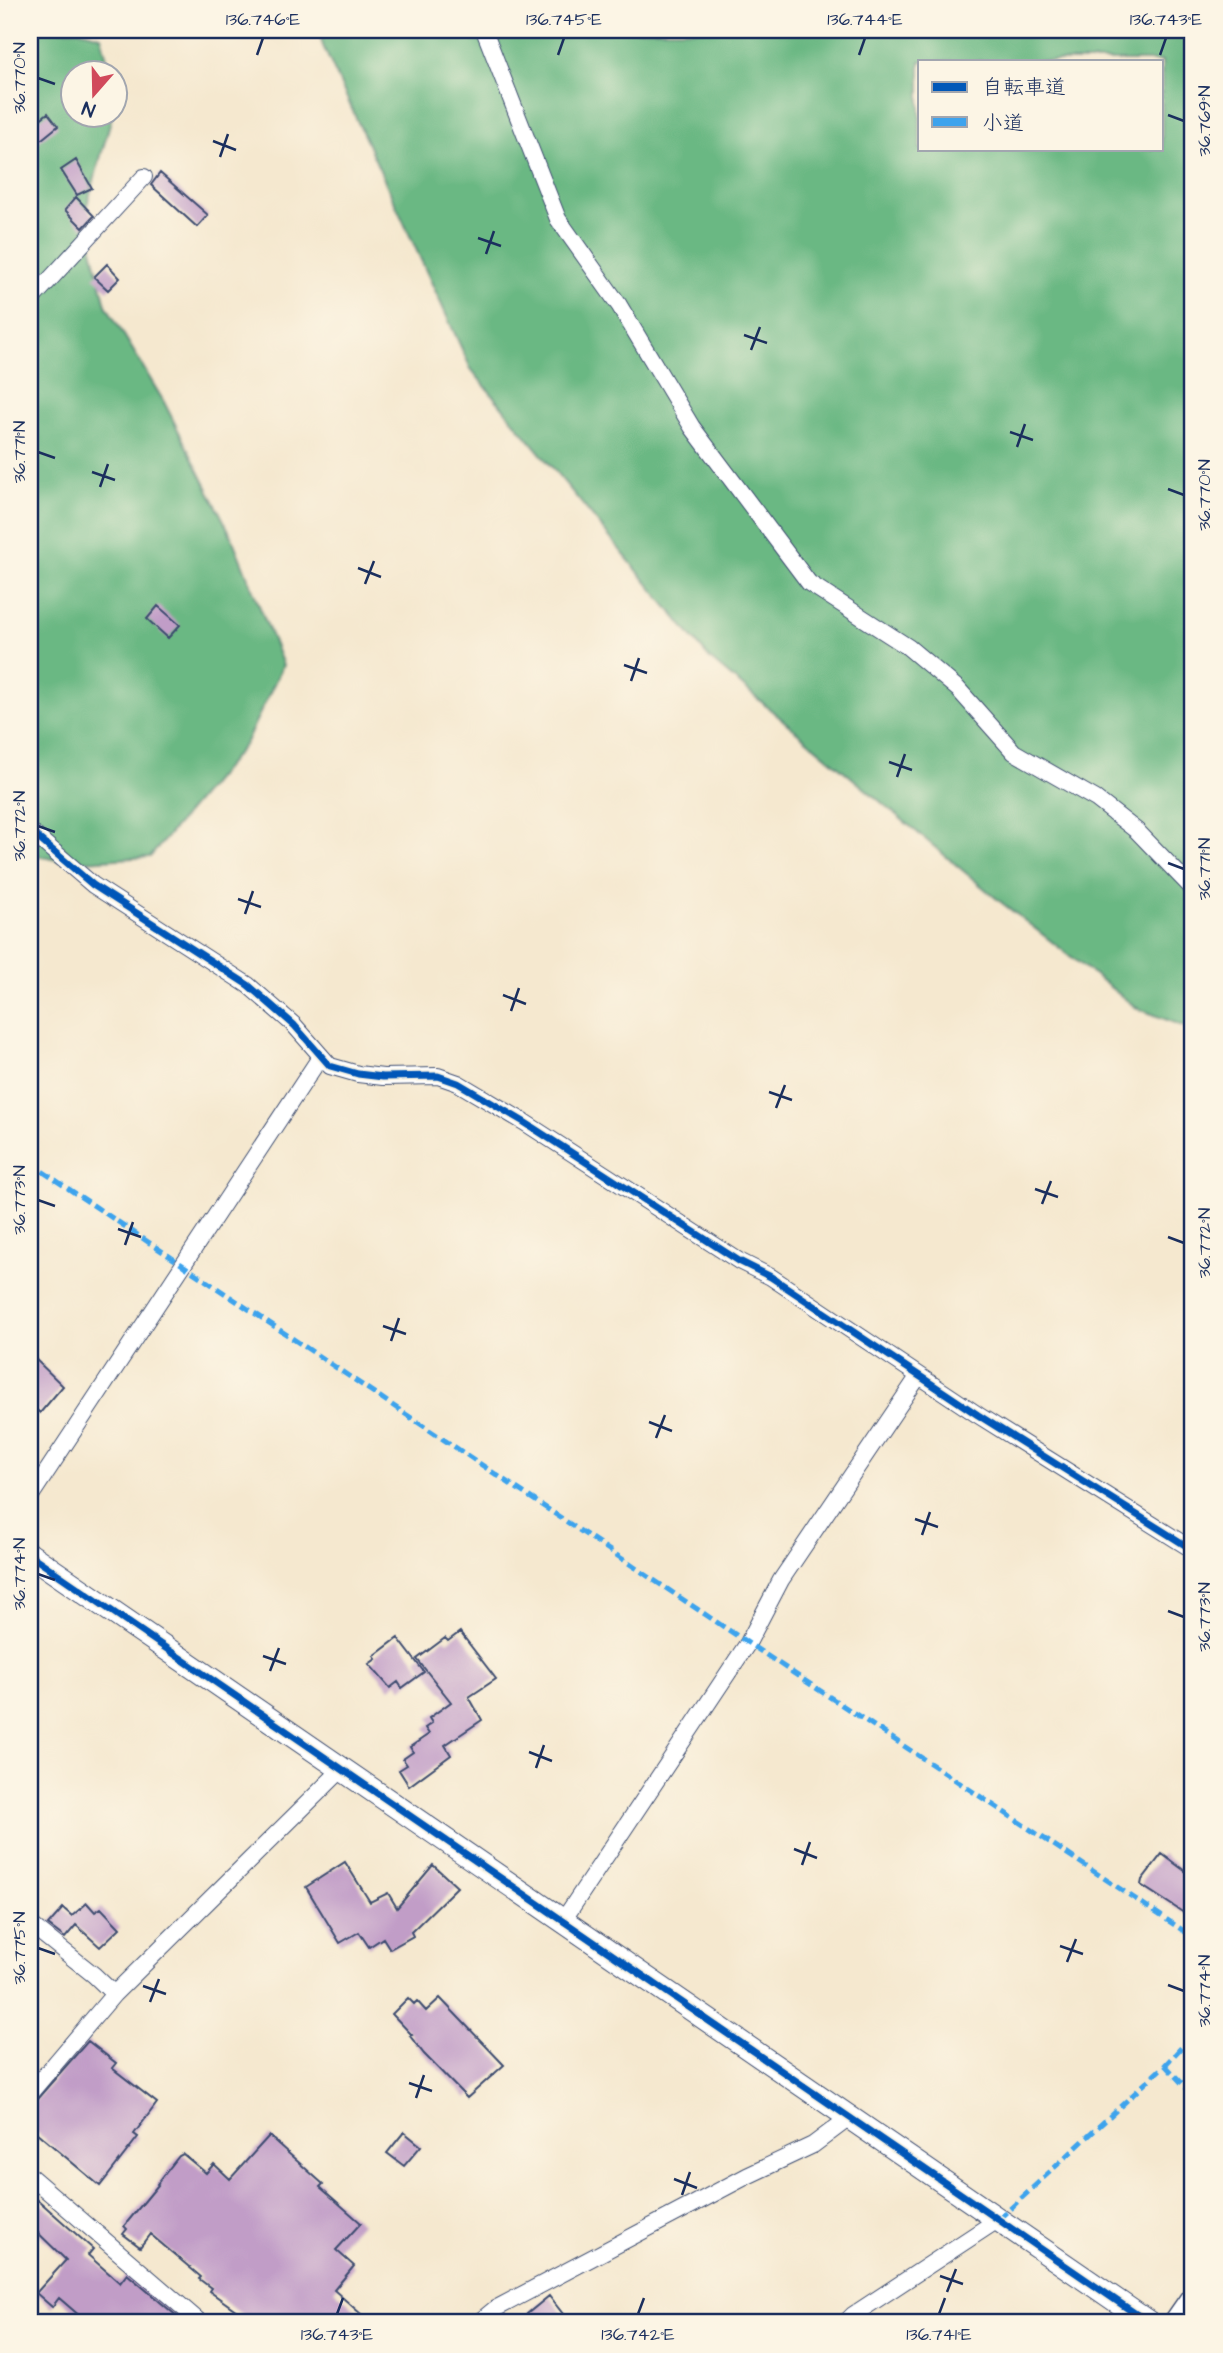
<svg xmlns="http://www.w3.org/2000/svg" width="1223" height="2353" font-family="'Architects Daughter','Klee One',sans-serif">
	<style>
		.forest { fill: #6bb883; stroke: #437470; stroke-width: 2; fill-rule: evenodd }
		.building { fill: #c19dc7 }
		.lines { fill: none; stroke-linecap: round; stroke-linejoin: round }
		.street-casing { stroke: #3c4b6f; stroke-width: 18 }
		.secondary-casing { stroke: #3c4b6f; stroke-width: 25 }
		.primary-casing { stroke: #3c4b6f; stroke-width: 29 }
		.street { stroke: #fff; stroke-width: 16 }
		.secondary { stroke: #fff; stroke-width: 23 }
		.primary { stroke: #fff; stroke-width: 26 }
		.quiet { stroke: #3da3ed; stroke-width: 5; stroke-dasharray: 10 5; stroke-linecap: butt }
		.cycleway-casing { stroke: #fcf5e5; stroke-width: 11 }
		.cycleway { stroke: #0057b8; stroke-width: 7 }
		.ticks { fill: none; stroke: #1b2f5e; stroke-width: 2.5 }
		.neatline { fill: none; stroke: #1b2f5e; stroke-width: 2.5 }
		.ticks-label { font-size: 18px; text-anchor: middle; fill: #1b2f5e }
	</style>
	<rect width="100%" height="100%" fill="#fcf5e5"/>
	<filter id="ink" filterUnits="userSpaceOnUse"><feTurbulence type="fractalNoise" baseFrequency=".0143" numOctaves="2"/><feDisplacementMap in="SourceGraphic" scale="14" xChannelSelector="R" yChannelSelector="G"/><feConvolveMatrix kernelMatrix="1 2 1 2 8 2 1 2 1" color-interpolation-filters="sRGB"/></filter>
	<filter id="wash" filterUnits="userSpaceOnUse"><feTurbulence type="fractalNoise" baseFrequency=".00686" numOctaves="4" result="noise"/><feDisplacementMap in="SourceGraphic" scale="28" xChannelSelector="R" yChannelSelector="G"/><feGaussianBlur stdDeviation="1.57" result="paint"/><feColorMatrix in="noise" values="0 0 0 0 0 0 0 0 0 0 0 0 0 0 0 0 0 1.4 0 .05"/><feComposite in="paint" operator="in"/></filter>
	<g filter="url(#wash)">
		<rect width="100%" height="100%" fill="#f5e8cf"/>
		<path class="forest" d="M30 30H79L101 36 111 73 74 74V116H112L84 216 106 305 164 402 230 533 283 665 245 744 150 857 66 862 30 854Z
			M319 30H1193V1030L1137 1008 997 899 710 659 471 369 323 46ZM920 61H1162V149H920Z"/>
		<g id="blocks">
			<path class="building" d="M48 113 58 126 37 143 30 132V127Z
				M76 160 92 188 77 195 61 170Z
				M160 173 208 215 197 227 151 185Z
				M76 197 94 216 83 228 65 210Z
				M107 264 120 278 108 290 94 277Z
				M158 606 180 625 168 638 147 619Z
				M30 1354 63 1386 40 1413 30 1404Z
				M460 1632 496 1679 469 1697 482 1720 445 1745 451 1755 409 1786 399 1770 407 1765 403 1759 413 1752 410 1747 429 1734 425 1728 432 1723 429 1718 451 1702 417 1659 445 1638 448 1641Z
				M398 1638 424 1672 402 1688 398 1682 390 1688 369 1664 376 1659 374 1656Z
				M1162 1854 1193 1877V1900L1184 1913 1141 1885 1142 1880Z
				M345 1862 370 1902 388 1893 397 1908 433 1865 457 1887 411 1932 413 1936 390 1949 383 1938 369 1947 359 1932 340 1943 306 1887Z
				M87 1903 95 1912 101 1908 120 1928 100 1947 76 1925 65 1938 48 1925 63 1908 72 1916Z
				M408 1998 414 2004 417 2001 426 2011 440 1998 504 2065 467 2098 424 2054 410 2036 412 2035 392 2014Z
				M88 2041 116 2063 112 2068 157 2103 134 2134 138 2137 100 2186 30 2127V2107Z
				M404 2132 421 2146 404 2166 387 2153Z
				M269 2136 323 2184 320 2187 361 2223 336 2250 354 2266 334 2290 371 2323H254L209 2291 211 2288 199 2279 201 2277 150 2234 140 2247 123 2234 127 2229 124 2226 158 2185 157 2184 179 2156 183 2154 206 2173 214 2164 230 2179Z
				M38 2200 93 2249 88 2255 120 2283 127 2274 185 2323H88L59 2298 52 2307 36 2293 66 2260 30 2225V2209Z
				M549 2296 570 2323H534L527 2314Z"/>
		</g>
	</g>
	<g filter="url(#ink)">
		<use href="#blocks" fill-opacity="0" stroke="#3c4b6f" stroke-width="2"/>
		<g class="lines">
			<defs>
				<path id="street" d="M484 30 558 219 619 305 692 427 809 583 908 647 958 689 1014 752 1096 799 1137 831 1193 889
					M30 301 144 177
					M30 831 93 885 248 985 294 1025 330 1066 358 1074 383 1077 438 1076 458 1083 524 1122 739 1261 771 1277 978 1415 1193 1550
					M30 1497 321 1056
					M562 1922 748 1643 781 1580 918 1377
					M30 1924 94 1975 114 1994
					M30 2093 114 1994 341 1770
					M30 2176 201 2323
					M478 2323 495 2309 747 2176 813 2145 849 2118
					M845 2323 853 2315 999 2219"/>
				<path id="secondary" d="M30 1555 1149 2323"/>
				<path id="primary" d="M1177 2323 1193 2300"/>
			</defs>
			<use href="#street" class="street-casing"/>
			<use href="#secondary" class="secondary-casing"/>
			<use href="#primary" class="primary-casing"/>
			<use href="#street" class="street"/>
			<use href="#secondary" class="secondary"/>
			<use href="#primary" class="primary"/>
			<path class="quiet" d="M30 1163 748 1643 1193 1937
				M1165 2065 1193 2095
				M999 2219 1165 2065 1193 2035"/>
			<defs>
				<path id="cycleway" d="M30 831 93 885 248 985 294 1025 330 1066 358 1074 383 1077 438 1076 458 1083 524 1122 739 1261 771 1277 978 1415 1193 1550
					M30 1555 1149 2323"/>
			</defs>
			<use href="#cycleway" class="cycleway-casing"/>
			<use href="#cycleway" class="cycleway"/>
		</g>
	</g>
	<path class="ticks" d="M257 55 263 38M558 55 564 38M859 55 865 38M1160 55 1166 38M38 78 55 84M1168 115 1184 121M213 141 236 150M220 157 228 134M478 238 501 246M486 254 494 231M744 335 767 343M751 350 760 327M1010 432 1033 440M1017 447 1025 424M38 452 55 458M92 472 115 480M100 487 108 464M1168 489 1184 495M358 568 381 577M365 584 374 561M624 665 647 673M631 681 639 658M889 762 912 770M897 777 905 754M38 826 55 832M1168 863 1184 869M238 899 261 907M245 914 253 891M503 995 526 1004M511 1011 519 988M769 1092 792 1100M776 1108 785 1085M1035 1189 1058 1197M38 1200 55 1206M1042 1204 1051 1181M118 1229 141 1237M1168 1237 1184 1243M125 1245 133 1222M383 1326 406 1334M391 1341 399 1318M649 1422 672 1431M656 1438 665 1415M915 1519 938 1527M922 1535 930 1512M38 1574 55 1580M1168 1611 1184 1617M263 1656 286 1664M270 1671 279 1648M529 1752 552 1761M536 1768 544 1745M794 1849 817 1858M802 1865 810 1842M1060 1946 1083 1954M38 1948 55 1954M1067 1962 1076 1939M1168 1985 1184 1991M143 1986 166 1994M150 2002 159 1979M409 2083 432 2091M416 2098 424 2075M674 2179 697 2188M682 2195 690 2172M940 2276 963 2284M947 2292 956 2269M337 2314 343 2298M638 2314 644 2298M939 2314 945 2298"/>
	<rect width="1223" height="2353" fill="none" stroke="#fcf5e5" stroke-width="77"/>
	<rect x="918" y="60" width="245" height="91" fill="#fcf5e5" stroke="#a2a6af" stroke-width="2"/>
	<rect x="932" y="82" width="35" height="10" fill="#0057b8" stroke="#a2a6af" stroke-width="2"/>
	<text x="982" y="94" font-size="21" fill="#1b2f5e">自転車道</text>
	<rect x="932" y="117" width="35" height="10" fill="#3da3ed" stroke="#a2a6af" stroke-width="2"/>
	<text x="982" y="130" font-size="21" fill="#1b2f5e">小道</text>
	<g transform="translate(94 94) rotate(200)"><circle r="33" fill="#fcf5e5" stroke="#a2a6af" stroke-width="2"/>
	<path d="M0-5L12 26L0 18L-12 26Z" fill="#d1495b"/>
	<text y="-10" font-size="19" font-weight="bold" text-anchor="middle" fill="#1b2f5e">N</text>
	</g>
	<rect x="38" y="38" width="1146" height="2276" class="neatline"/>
	<g class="ticks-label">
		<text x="263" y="25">136.746°E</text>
		<text x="564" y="25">136.745°E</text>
		<text x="865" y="25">136.744°E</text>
		<text x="1166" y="25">136.743°E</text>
		<text transform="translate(19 78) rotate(-90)" y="6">36.770°N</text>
		<text transform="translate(1204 121) rotate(-90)" y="6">36.769°N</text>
		<text transform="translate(19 452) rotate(-90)" y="6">36.771°N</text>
		<text transform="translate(1204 495) rotate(-90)" y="6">36.770°N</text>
		<text transform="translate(19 826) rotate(-90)" y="6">36.772°N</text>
		<text transform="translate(1204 869) rotate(-90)" y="6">36.771°N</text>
		<text transform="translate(19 1200) rotate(-90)" y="6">36.773°N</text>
		<text transform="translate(1204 1243) rotate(-90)" y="6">36.772°N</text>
		<text transform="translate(19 1574) rotate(-90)" y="6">36.774°N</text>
		<text transform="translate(1204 1617) rotate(-90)" y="6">36.773°N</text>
		<text transform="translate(19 1948) rotate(-90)" y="6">36.775°N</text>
		<text transform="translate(1204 1991) rotate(-90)" y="6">36.774°N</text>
		<text x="337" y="2340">136.743°E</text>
		<text x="638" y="2340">136.742°E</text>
		<text x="939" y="2340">136.741°E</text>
	</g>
</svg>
